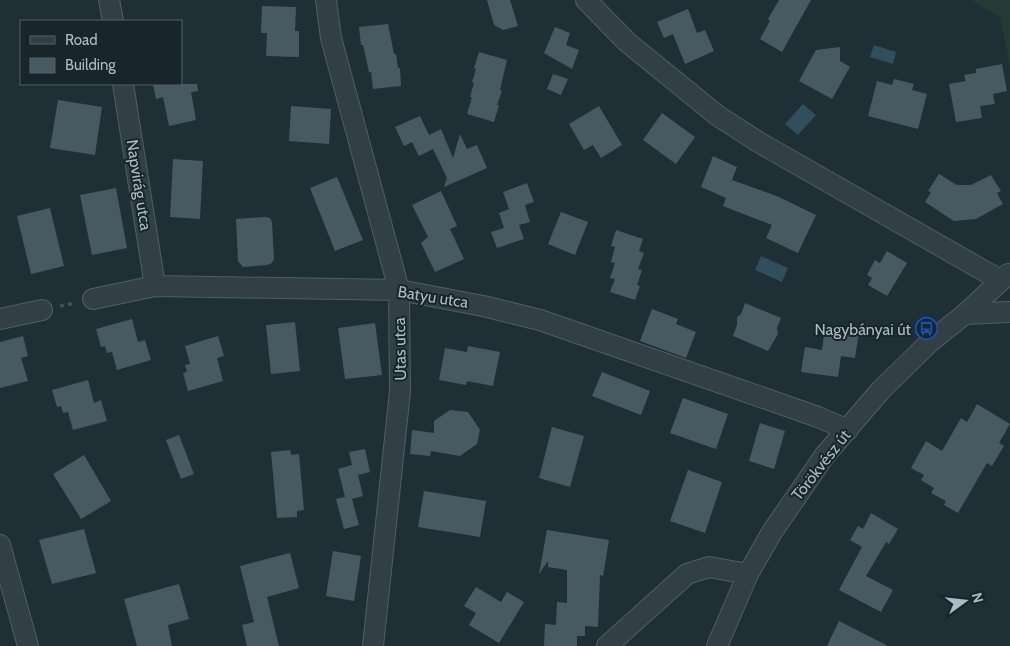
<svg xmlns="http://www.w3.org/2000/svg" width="1010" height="646" font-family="Cabin,sans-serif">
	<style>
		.green { fill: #243b35 }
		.water { fill: #304e5c }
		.building { fill: #475a62 }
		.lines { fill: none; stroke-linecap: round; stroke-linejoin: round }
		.minor-casing { stroke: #505e65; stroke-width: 22 }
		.path { stroke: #425855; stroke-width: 3; stroke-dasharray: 4 4; stroke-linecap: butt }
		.minor { stroke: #324046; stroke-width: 20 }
		.labels { text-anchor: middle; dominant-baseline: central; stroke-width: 4; stroke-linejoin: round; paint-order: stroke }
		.street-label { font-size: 16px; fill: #acbcc4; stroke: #18252b }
		.poi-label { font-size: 16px; fill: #acbcc4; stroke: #18252b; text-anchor: end }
	</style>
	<rect width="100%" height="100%" fill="#1f2f36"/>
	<path class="green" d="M972 0H1010V66L1000 18Z"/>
	<path class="water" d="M874 45 896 52 893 64 870 57Z
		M803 104 816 115 798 135 785 124Z
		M761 256 788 268 782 282 755 270Z"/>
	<path class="building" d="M487 0H510L518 26 503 30 494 25Z
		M779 0H811L782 52 760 39 770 21 768 19Z
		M262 6 296 7 295 31H299V57L266 56 267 33H261Z
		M688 9 697 33 705 30 714 51 685 64 673 34 664 38 657 22Z
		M388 24 394 54H396L398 68H400L401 86 373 89 371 72H369L363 45H361L359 27Z
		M555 27 570 33 566 45 579 50 572 69 544 53Z
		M840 47V61L850 67 832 99 799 81 816 50Z
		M479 52 507 60 500 90 502 91 497 105H499L494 122 467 114 472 97H470L474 83 472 82 476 69 474 68Z
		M1002 64 1007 91 993 94 995 104 980 106 982 118 956 122 949 84 966 81 964 75 976 73V69Z
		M553 74 568 79 561 95 547 89Z
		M894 79 914 84 912 90 927 94 918 129 868 116 877 81 892 85Z
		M153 84H197L198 91 191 92 196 120 169 126 163 97 156 99Z
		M58 100 102 107 95 155 50 148Z
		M291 106 331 109 329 144 289 141Z
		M599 106 622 145 601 158 593 145 584 150 569 124Z
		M662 113 695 137 676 164 643 140Z
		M420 116 429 135 441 129 453 158 460 134 467 149 477 145 487 168 444 187 447 178 433 149 419 156 412 142 404 146 395 127Z
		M713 156 737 167 732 180 779 197 816 215 798 253 766 238 772 225 723 206 726 198 701 187Z
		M173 159 203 161 200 219 170 217Z
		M939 174 957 185H971L991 175 1001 191 997 193 1003 204 976 219 954 221 925 202 931 192 928 191Z
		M337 177 363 240 335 251 310 188Z
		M527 183 534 202 525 205 530 222 519 225 524 239 497 248 491 232 504 228 499 213 509 209 503 192Z
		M116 188 127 248 92 255 80 195Z
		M441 191 457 226 450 229 464 259 435 272 421 243 428 237 412 205Z
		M50 208 64 266 31 274 17 216Z
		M561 212 588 222 575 255 548 244Z
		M265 217 270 218 272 222 274 259 272 263 267 265 243 267 238 261 236 219Z
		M616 230 643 239 639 251 644 253 638 269 642 270 637 285 640 286 635 300 610 292 615 279 610 278 615 263 611 262 615 247 611 246Z
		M887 251 907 263 887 296 868 285 872 278 867 275 875 260 880 263Z
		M745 303 781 318 777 328 778 334 768 351 733 336 737 325V317L741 314Z
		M652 309 678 319 676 324 696 332 686 358 640 341Z
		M132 319 138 342 145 340 151 360 117 370 112 352 107 353 105 346 101 347 96 329Z
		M295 322 300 371 271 374 266 325Z
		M375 323 382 375 345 379 338 328Z
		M825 327 859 332 855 358 841 356 838 377 801 372 805 347 822 350Z
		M23 336 28 356 21 358 28 381 0 388V342Z
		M218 336 224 356 217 358 223 381 188 391 183 373 187 372 185 365 190 364 185 346Z
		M468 346 500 352 493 386 467 381 466 385 439 380 445 348 467 352Z
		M602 372 650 391 641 415 592 396Z
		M88 380 94 403 101 400 107 421 73 430 68 412 63 413 61 406 57 407 52 390Z
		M683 398 728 414 716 449 670 433Z
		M977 404 1010 424 999 443 1004 446 992 466 987 463 958 513 944 505 946 501 931 493 934 488 921 480 924 475 911 468 926 441 942 451 961 418 967 422Z
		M450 410 468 412 480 430 477 444 460 456 431 451 430 456 410 454 412 430 434 433V421Z
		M760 423 785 431 774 469 749 461Z
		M552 427 584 436 570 487 539 478Z
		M179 435 194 474 181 479 166 440Z
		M365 449 370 472 358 475 363 496 352 499 359 525 344 529 336 499 345 497 338 469 352 465 349 452Z
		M290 450 291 455 299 454 304 510 297 511V517L277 518 271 452Z
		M84 455 111 501 81 519 53 474Z
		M688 470 722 482 705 533 670 521Z
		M424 491 486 501 480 537 418 527Z
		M871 513 898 529 889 544 886 542 866 576 893 590 881 612 839 590 862 547 850 540 858 526 863 529Z
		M84 529 96 573 52 584 39 540Z
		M547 530 609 540 603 576 600 575 598 627 585 626V636H577V646H544L545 624 556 625 557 602 567 603V570L548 567V561L539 574Z
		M333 551 361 556 354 601 326 596Z
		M290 553 299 588 267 597 279 646H247L242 625 254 622 240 566Z
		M179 584 189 619 168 625 172 646H137L124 599Z
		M476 587 501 602 507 592 524 602 499 643 469 625 476 613 464 606Z
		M839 621 888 646H827Z"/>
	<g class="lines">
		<defs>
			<path id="minor" d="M109 0 113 21
				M326 0 331 38 399 290 400 391 373 646
				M586 0 627 42 718 116 760 143 1000 280
				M123 84 155 286
				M93 299 155 286 399 290 483 306 540 320 818 417 848 430
				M965 314 1010 312
				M0 319 42 310
				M0 545 28 646
				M607 646 687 574 709 567 748 574
				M717 646 748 574 772 532 825 455 881 390 930 342 965 314 1008 274"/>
		</defs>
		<use href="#minor" class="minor-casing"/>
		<path class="path" d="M60 306 76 303"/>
		<use href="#minor" class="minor"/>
	</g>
	<defs>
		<symbol id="bus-ring" viewBox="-11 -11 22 22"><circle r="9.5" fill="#18252b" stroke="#1a4fb4" stroke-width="1.5"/><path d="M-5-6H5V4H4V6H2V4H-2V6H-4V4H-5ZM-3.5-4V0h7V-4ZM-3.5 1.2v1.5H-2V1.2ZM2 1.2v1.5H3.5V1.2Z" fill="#1a4fb4"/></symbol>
	</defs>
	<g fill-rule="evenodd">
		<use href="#bus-ring" x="914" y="316" width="25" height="25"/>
	</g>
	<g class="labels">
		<g class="street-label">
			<text transform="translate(139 185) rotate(81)">Napvirág utca</text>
			<text transform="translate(433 297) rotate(9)">Batyu utca</text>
			<text transform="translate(400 349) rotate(-91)">Utas utca</text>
			<text transform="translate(821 465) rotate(-52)">Törökvész út</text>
		</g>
		<g class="poi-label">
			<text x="911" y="329">Nagybányai út</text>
		</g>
	</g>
	<rect x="20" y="20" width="162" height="65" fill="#18252b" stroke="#536168"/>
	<rect x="30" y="36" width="25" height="8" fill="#324046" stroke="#536168"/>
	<text x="65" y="45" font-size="15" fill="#acbcc4">Road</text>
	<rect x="30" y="58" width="25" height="15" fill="#475a62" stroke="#536168"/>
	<text x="65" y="70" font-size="15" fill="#acbcc4">Building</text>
	<g transform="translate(965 601) rotate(75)" stroke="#18252b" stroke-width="4" paint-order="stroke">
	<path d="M0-4L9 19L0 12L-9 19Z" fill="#acbcc4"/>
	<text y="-8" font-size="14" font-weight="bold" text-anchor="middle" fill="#acbcc4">N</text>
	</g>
</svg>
